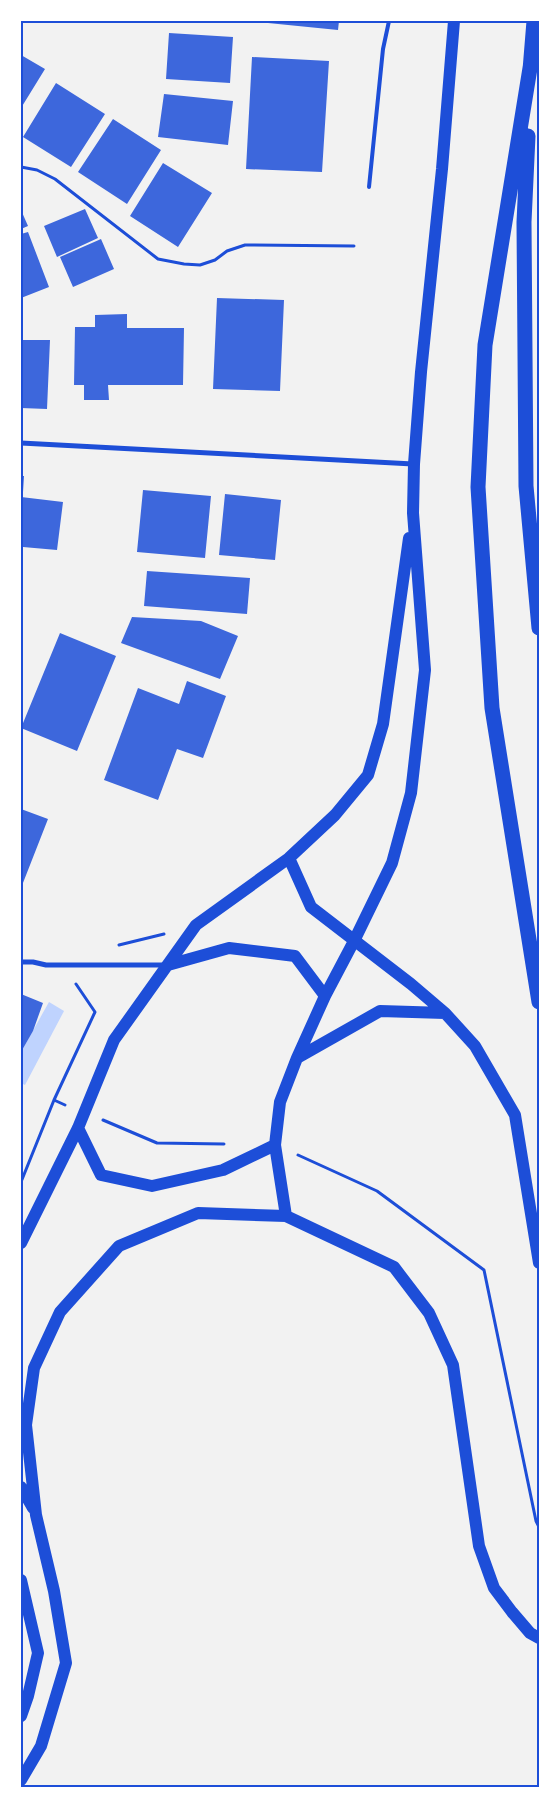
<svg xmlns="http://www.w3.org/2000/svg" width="560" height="1809" font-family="'Exo 2',sans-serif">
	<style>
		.water { fill: #bfd3fe }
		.building { fill: #3d67dc }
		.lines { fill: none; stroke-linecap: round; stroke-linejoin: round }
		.path { stroke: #1d4ed8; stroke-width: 3 }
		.service { stroke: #1d4ed8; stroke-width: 4 }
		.minor { stroke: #1d4ed8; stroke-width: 5 }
		.primary { stroke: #1d4ed8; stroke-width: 12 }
		.motorway { stroke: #1d4ed8; stroke-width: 15 }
		.neatline { fill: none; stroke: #1d4ed8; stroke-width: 2 }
	</style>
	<rect width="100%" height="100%" fill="#f2f2f2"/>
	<path class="water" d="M49 1002 64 1011 25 1085 21 1083V1052Z"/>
	<path class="building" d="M268 21H339L338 30 268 23Z
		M169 33 233 37 230 83 166 79Z
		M21 55 45 69 21 108Z
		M252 57 329 61 322 172 246 169Z
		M56 83 105 114 71 167 23 137Z
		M164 94 233 101 228 145 158 137Z
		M113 119 161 150 127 204 78 172Z
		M163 163 212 193 178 247 130 216Z
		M85 209 98 238 57 257 44 226Z
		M21 210 28 226 21 229Z
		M28 232 49 287 21 298V234Z
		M101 239 114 269 73 287 60 257Z
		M217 298 284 300 280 391 213 389Z
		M127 314V328H184L183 385H108L109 400H84V385H74L75 327H95V315Z
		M21 340H50L47 409 21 408Z
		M21 476H24L23 492H21Z
		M143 490 211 496 205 558 137 552Z
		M225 494 281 500 275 560 219 555Z
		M21 497 63 502 57 550 23 547 21 554Z
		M147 571 250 578 247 614 144 606Z
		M132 617 201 621 238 636 220 679 121 643Z
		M60 633 116 656 77 751 21 728Z
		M187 681 226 696 203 758 177 749 158 800 104 780 138 688 179 704Z
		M21 809 48 819 21 888Z
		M21 994 43 1003 33 1031 21 1052Z"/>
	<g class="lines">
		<path class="path" d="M21 167 37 170 55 179 158 259 184 264 200 265 215 260 227 251 245 245 354 246
			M119 945 164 934
			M54 1100 95 1012 76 984
			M103 1120 157 1143 224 1144
			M298 1155 377 1191 484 1270 536 1521 539 1527
			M21 1182 54 1100 65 1105"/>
		<path class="service" d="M369 187 383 49 389 21"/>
		<path class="minor" d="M21 443 413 464
			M21 962H33L46 965H165"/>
		<path class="primary" d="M289 858 311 907 411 984 445 1013 475 1046 515 1115 539 1263
			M168 965 229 948 295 956 325 996
			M297 1058 380 1011 445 1013
			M78 1128 101 1175 152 1186 223 1170 275 1145
			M286 1216 275 1145 280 1102 297 1058 325 996 354 941 392 863 411 793 425 670 413 513 414 464 421 372 442 169 454 21
			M21 1243 78 1128 114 1040 196 925 289 858 335 815 368 775 383 724 409 538
			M21 1487 33 1508
			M21 1580 38 1653 28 1696 21 1716
			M21 1780 41 1746 66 1663 54 1591 36 1515 26 1425 34 1368 60 1312 119 1246 198 1213 286 1216 394 1267 429 1313 453 1365 479 1546 494 1588 512 1612 530 1633 539 1638"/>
		<path class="motorway" d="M531 62 485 345 478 487 492 708 539 1002
			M530 70 534 21
			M528 136 524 222 526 486 539 628"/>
	</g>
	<rect width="560" height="1809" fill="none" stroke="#ffffff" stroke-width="45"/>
	<rect x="22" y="22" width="516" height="1764" class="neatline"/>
</svg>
